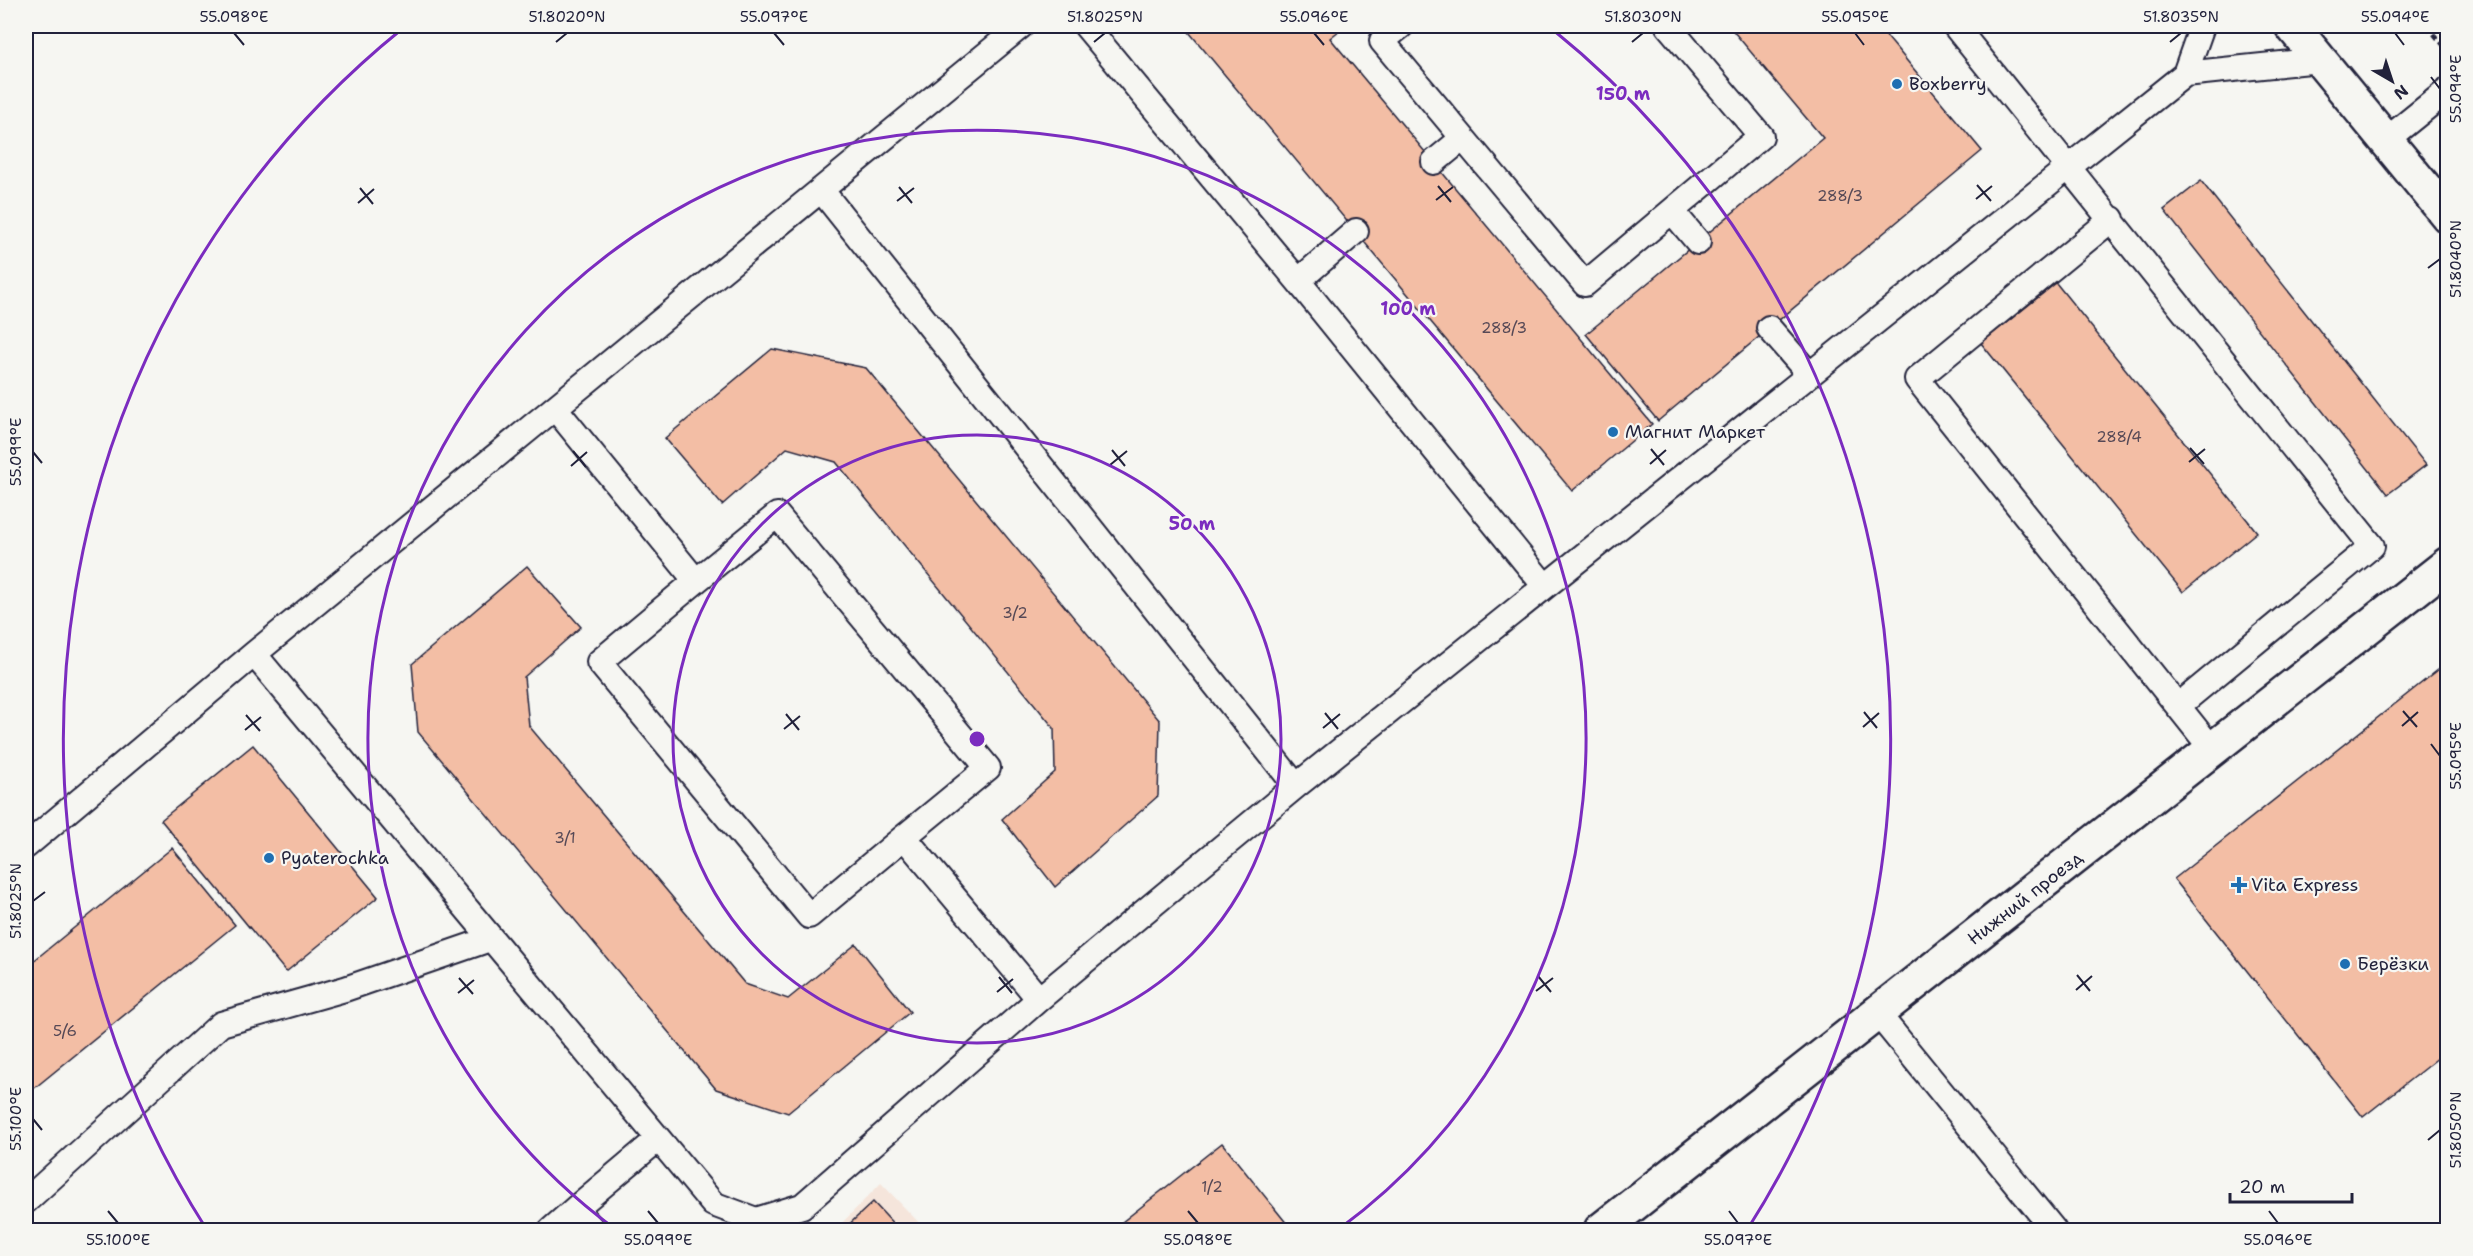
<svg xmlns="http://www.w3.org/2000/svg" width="2473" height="1256" font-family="'Shantell Sans',sans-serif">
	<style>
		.built { fill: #f5e5db }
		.building { fill: #f3bea5; stroke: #22223b; stroke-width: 1.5 }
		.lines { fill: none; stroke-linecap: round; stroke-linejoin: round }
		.lane-casing { stroke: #22223b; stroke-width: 28 }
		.street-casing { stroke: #22223b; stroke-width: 38 }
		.secondary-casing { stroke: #22223b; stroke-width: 38 }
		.path { stroke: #22223b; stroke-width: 4; stroke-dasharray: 6 4.5; stroke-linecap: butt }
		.lane { stroke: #f6f6f2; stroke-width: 24 }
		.street { stroke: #f6f6f2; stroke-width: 33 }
		.secondary { stroke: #f6f6f2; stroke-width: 33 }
		.ticks { fill: none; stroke: #22223b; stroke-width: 2 }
		.ring { fill: none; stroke: #7b2cbf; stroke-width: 3 }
		.poi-dot { fill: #1f6fb2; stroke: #f6f6f2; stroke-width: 2 }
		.labels { text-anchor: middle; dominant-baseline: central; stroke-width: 4.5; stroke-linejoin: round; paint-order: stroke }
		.number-label { font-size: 15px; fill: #564956 }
		.poi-label { font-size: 18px; fill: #22223b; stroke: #f6f6f2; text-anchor: start }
		.street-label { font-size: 18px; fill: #22223b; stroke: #f6f6f2 }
		.centre { fill: #7b2cbf; stroke: #f6f6f2; stroke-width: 3 }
		.ring-label { font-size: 18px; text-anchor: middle; font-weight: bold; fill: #7b2cbf; stroke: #f6f6f2; stroke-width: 4.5; stroke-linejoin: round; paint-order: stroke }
		.neatline { fill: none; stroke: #22223b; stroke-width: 2 }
		.ticks-label { font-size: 15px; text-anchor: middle; fill: #22223b }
	</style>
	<rect width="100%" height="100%" fill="#f6f6f2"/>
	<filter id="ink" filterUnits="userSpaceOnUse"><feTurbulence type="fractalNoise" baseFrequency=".0167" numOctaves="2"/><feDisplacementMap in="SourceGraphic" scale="12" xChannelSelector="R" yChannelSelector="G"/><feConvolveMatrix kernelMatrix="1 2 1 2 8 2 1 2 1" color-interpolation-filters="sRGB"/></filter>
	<g filter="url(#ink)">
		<path class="built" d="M881 1183 926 1230H835Z"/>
		<path class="building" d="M1184 26H1345L1330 38 1652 424 1572 491Z
			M1729 26H1878L1982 151 1658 421 1586 334 1823 138Z
			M2201 181 2426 465 2388 494 2164 210Z
			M2056 283 2257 532 2183 592 1981 343Z
			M772 349 866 368 1160 721 1158 796 1055 887 1002 819 1055 772 1054 728 836 462 787 448 722 505 665 438Z
			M527 566 581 627 524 677 529 726 745 984 788 999 856 944 910 1012 788 1113 716 1089 418 732 412 664Z
			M2448 662V1050L2363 1117 2174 879Z
			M253 745 378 897 286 972 161 820Z
			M172 848 235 925 26 1095V967Z
			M1222 1143 1292 1230H1112Z
			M873 1202 899 1230H843Z"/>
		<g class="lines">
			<defs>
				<path id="lane" d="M1086 26 1298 281 1544 585
					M1401 26 1382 41 1585 284 1761 136 1668 26
					M1955 26 2372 546 2178 706
					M2185 74 2320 60
					M2386 140 2448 90
					M1434 162 1463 138
					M822 191 1296 786
					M1672 211 1698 242
					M2112 219 1917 379 2212 749
					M1298 281 1356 231
					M1769 328 1809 374
					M555 408 696 581 599 662 809 916 904 837 1039 999
					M696 581 777 515 988 768 904 837
					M254 654 713 1204 756 1220 802 1206 1039 999 1296 786 2185 74 2202 26
					M26 846 254 654 1021 26
					M1878 1014 2054 1230
					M26 1201 221 1024 345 989 490 939
					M576 1208 658 1139
					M551 1230 576 1208 593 1230"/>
				<path id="street" d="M1601 1230 2448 564"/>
				<path id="secondary" d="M2292 26 2448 216"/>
			</defs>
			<use href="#lane" class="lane-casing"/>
			<use href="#street" class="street-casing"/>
			<use href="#secondary" class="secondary-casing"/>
			<path class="path" d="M2427 26 2448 51"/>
			<use href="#lane" class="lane"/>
			<use href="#street" class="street"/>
			<use href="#secondary" class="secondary"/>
		</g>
	</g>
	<path class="ticks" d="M234 33 244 45M774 33 784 45M1314 33 1324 45M1855 33 1864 45M2395 33 2404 45M556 42 567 33M1094 42 1105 33M1632 42 1643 33M2170 42 2181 33M2431 77 2440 89M1977 185 1991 201M1438 186 1451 202M899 187 912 203M360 188 373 204M1976 199 1992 186M1436 200 1453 187M897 201 914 188M358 203 374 189M2428 268 2440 259M2190 448 2204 464M1651 449 1664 465M1112 450 1125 466M573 451 586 467M33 452 42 463M2189 462 2205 449M1650 464 1666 450M1110 465 1127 451M571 466 587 452M2403 711 2417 727M1864 712 1877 728M1325 713 1338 729M786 714 799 730M246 715 260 731M2402 726 2418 712M1863 727 1879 713M1323 728 1340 714M784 729 800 716M245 730 261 717M2431 744 2440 756M33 901 45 892M2077 975 2090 991M1538 976 1551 992M999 977 1012 993M459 978 473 994M2076 990 2092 976M1536 991 1553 978M997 992 1013 979M458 993 474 980M33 1119 42 1130M2428 1140 2440 1130M108 1211 118 1223M648 1211 658 1223M1188 1211 1198 1223M1729 1211 1738 1223M2269 1211 2278 1223"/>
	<g class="ring">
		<circle cx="977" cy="739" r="304"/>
		<path d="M615 1229A609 609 0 1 1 1339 1229"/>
		<path d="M207 1230A913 913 0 0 1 402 29M1552 29A913 913 0 0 1 1747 1230"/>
	</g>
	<g class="poi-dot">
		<circle cx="1897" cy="84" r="6"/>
		<circle cx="1613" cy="432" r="6"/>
		<circle cx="269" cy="858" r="6"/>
		<path d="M2236 876h6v6h6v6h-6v6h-6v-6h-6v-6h6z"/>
		<circle cx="2345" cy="964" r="6"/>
	</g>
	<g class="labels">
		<g class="number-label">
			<text x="1840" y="196">288/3</text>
			<text x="1504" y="328">288/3</text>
			<text x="2119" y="437">288/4</text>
			<text x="1015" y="613">3/2</text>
			<text x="565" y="838">3/1</text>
			<text x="65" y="1031">5/6</text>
			<text x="1212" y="1187">1/2</text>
		</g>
		<g class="poi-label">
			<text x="1909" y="84">Boxberry</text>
			<text x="1625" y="432">Магнит Маркет</text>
			<text x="281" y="858">Pyaterochka</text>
			<text x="2251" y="885">Vita Express</text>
			<text x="2357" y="964">Берёзки</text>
		</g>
		<g class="street-label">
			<text transform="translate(2025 898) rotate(-38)">Нижний проезд</text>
		</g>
	</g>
	<circle cx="977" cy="739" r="9" class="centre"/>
	<g class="ring-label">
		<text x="1623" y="100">150 m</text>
		<text x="1408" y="315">100 m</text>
		<text x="1192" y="530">50 m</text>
	</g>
	<rect width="2473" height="1256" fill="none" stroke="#f6f6f2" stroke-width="66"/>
	<g transform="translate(2392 81) rotate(141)" stroke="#f6f6f2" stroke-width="4.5" paint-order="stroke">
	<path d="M0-4.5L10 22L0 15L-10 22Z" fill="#22223b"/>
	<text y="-9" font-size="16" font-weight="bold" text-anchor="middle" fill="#22223b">N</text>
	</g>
	<path d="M2230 1193v9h122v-9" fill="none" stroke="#22223b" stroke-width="3"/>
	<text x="2239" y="1193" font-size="18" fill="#22223b" stroke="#f6f6f2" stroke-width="4.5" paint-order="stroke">20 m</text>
	<rect x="33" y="33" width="2407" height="1190" class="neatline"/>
	<g class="ticks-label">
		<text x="234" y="22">55.098°E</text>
		<text x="567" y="22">51.8020°N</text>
		<text x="774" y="22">55.097°E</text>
		<text x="1105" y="22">51.8025°N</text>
		<text x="1314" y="22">55.096°E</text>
		<text x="1643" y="22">51.8030°N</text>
		<text x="1855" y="22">55.095°E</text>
		<text x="2181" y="22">51.8035°N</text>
		<text x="2395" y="22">55.094°E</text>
		<text transform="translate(2456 89) rotate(-90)" y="5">55.094°E</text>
		<text transform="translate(2456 259) rotate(-90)" y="5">51.8040°N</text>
		<text transform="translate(16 452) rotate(-90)" y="5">55.099°E</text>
		<text transform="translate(2456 756) rotate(-90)" y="5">55.095°E</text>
		<text transform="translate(16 901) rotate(-90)" y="5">51.8025°N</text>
		<text transform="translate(16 1119) rotate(-90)" y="5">55.100°E</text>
		<text transform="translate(2456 1130) rotate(-90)" y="5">51.8050°N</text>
		<text x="118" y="1245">55.100°E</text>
		<text x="658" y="1245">55.099°E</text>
		<text x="1198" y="1245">55.098°E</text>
		<text x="1738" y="1245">55.097°E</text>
		<text x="2278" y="1245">55.096°E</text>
	</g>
</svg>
